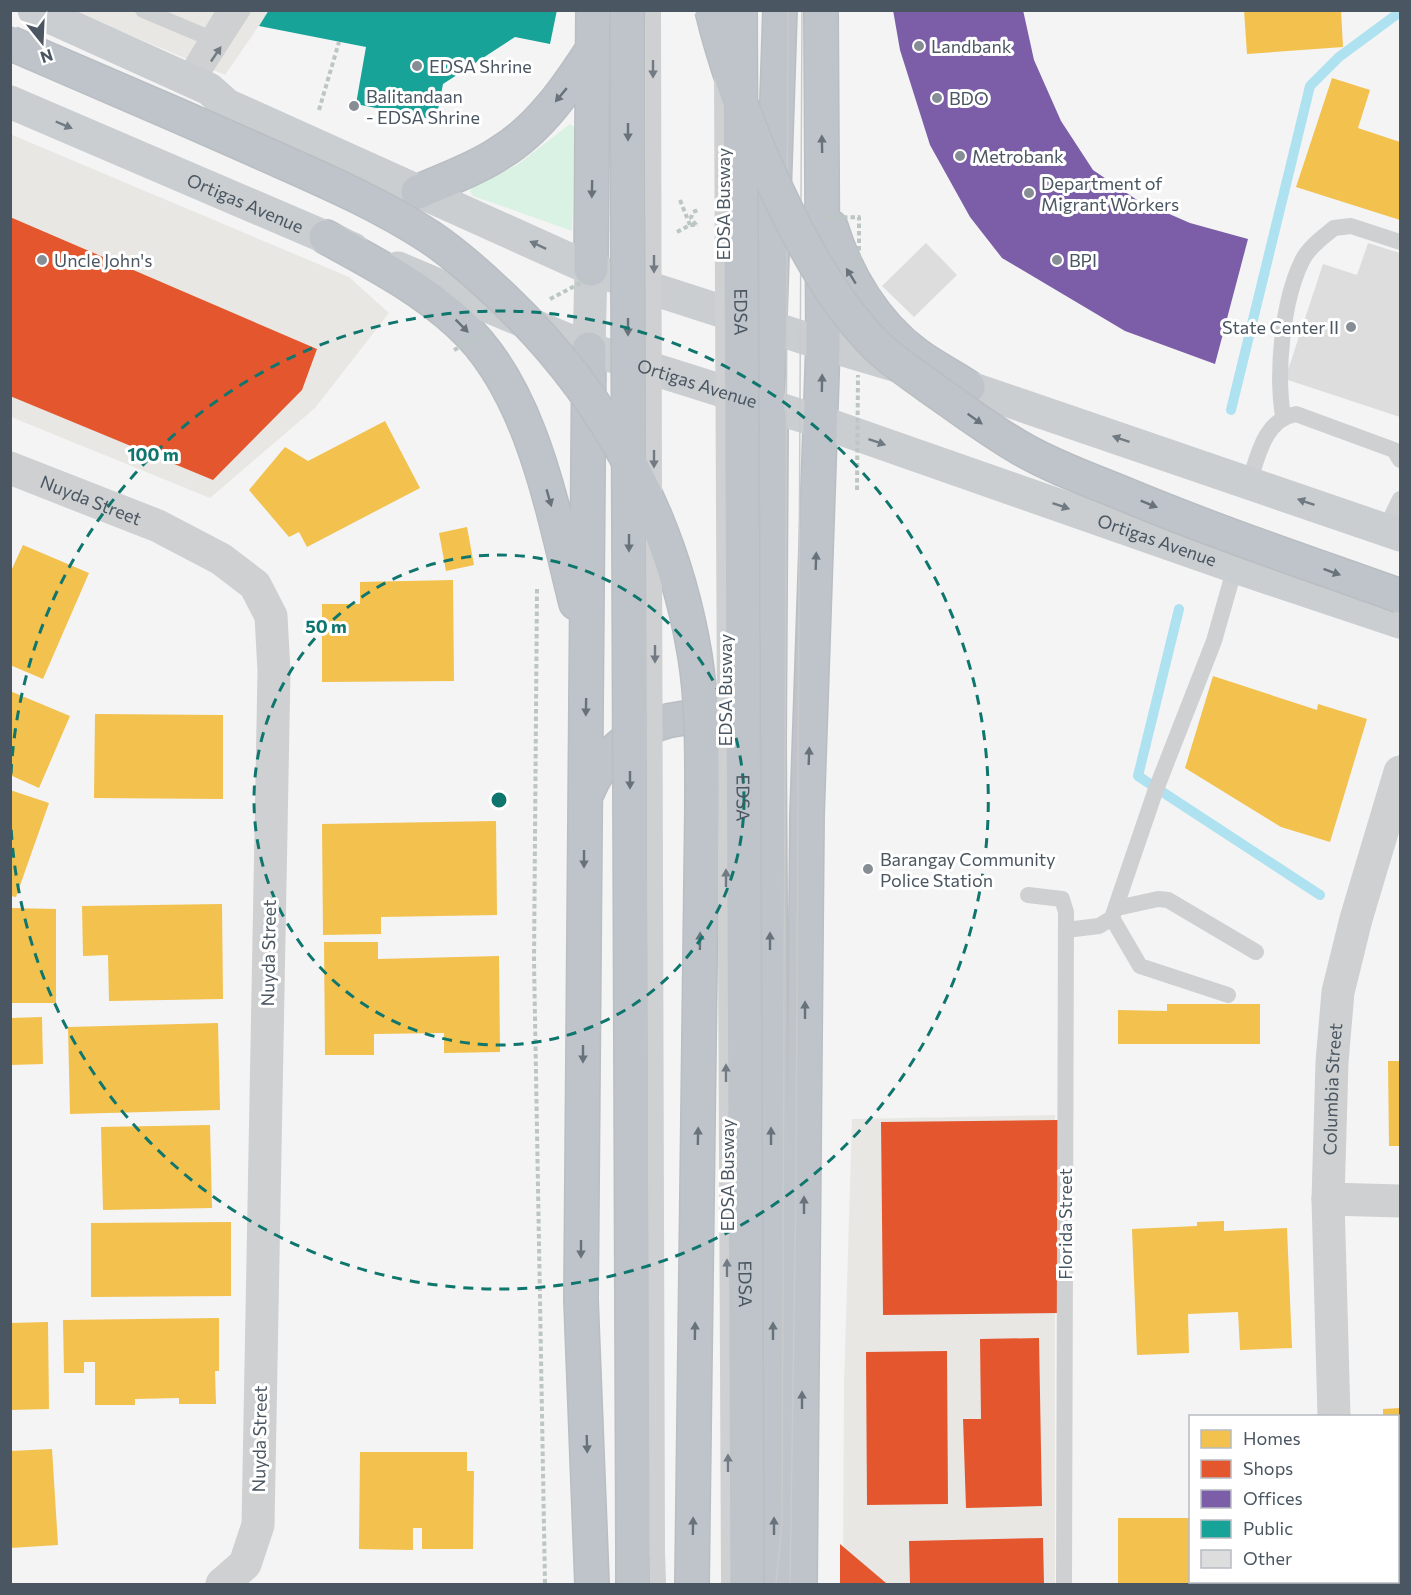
<svg xmlns="http://www.w3.org/2000/svg" width="1411" height="1595" font-family="Commissioner,sans-serif">
	<style>
		.commercial { fill: #e8e7e3 }
		.green { fill: #d9f2e3 }
		.homes { fill: #f2c14e }
		.shops { fill: #e4572e }
		.offices { fill: #7b5ea7 }
		.public { fill: #17a398 }
		.lines { fill: none; stroke-linecap: round; stroke-linejoin: round }
		.stream { stroke: #aee2f0; stroke-width: 10 }
		.building { fill: #ddddde }
		.highway-casing { stroke: #b9bec3; stroke-width: 36 }
		.path { stroke: #bcc7c4; stroke-width: 4; stroke-dasharray: 4.5 3; stroke-linecap: butt }
		.lane { stroke: #ced0d2; stroke-width: 16 }
		.street { stroke: #ced0d2; stroke-width: 33 }
		.primary { stroke: #caced1; stroke-width: 33 }
		.highway { stroke: #bec4c9; stroke-width: 33 }
		.tram { stroke: #c9cacc; stroke-width: 1.5 }
		.highway-bridge-casing { stroke: #b9bec3; stroke-width: 36; stroke-linecap: butt }
		.path-bridge { stroke: #bcc7c4; stroke-width: 4; stroke-dasharray: 4.5 3; stroke-linecap: butt }
		.lane-bridge { stroke: #ced0d2; stroke-width: 16 }
		.highway-bridge { stroke: #bec4c9; stroke-width: 33 }
		.oneway { fill: #727b83 }
		.oneway2 { fill: #67727b }
		.oneway3 { fill: #707a83 }
		.ring { fill: none; stroke: #0f766e; stroke-width: 3; stroke-dasharray: 10 8 }
		.poi-dot { fill: #868d94; stroke: #fff; stroke-width: 2 }
		.labels { text-anchor: middle; dominant-baseline: central; stroke-width: 6; stroke-linejoin: round; paint-order: stroke }
		.poi-label { font-size: 18px; fill: #4a5661; stroke: #fff; text-anchor: start }
		.street-label { font-size: 18px; fill: #4a5661; stroke: #fff }
		.centre { fill: #0f766e; stroke: #fff; stroke-width: 3 }
		.ring-label { font-size: 18px; text-anchor: middle; font-weight: bold; fill: #0f766e; stroke: #fff; stroke-width: 6; stroke-linejoin: round; paint-order: stroke }
	</style>
	<rect width="100%" height="100%" fill="#f4f4f4"/>
	<path class="commercial" d="M73 11H269L225 75Z
		M10 134 349 277 389 313 315 408 210 498 11 417Z
		M1055 1115V1584H843L844 1384 852 1119Z"/>
	<path class="green" d="M570 124 575 127 572 231 473 196 470 191 474 185 517 165Z"/>
	<path class="homes" d="M1244 10H1341L1343 47 1247 54Z
		M1332 78 1370 90 1358 128 1400 142V220L1296 187Z
		M385 421 420 488 307 547 299 532 289 537 249 490 285 447 308 461Z
		M467 527 474 565 446 571 439 533Z
		M23 545 89 573 43 679 10 665V573Z
		M453 580 454 681 322 682V604H360V582Z
		M1213 676 1317 710 1318 704 1367 719 1330 842 1281 827 1185 768Z
		M10 691 70 716 39 788 10 775Z
		M95 714 223 715V799L94 798Z
		M10 790 49 803 16 897 10 896Z
		M496 821 497 915 381 917V934L323 935 322 824Z
		M222 904 223 999 109 1001 108 955 83 956 82 906Z
		M10 908 56 909V1003H10Z
		M324 942H378V959L499 956 500 1052 444 1053V1033L374 1034V1055H325Z
		M1167 1004H1260V1044H1118V1010L1167 1011Z
		M42 1017 43 1064 10 1065V1018Z
		M218 1023 220 1110 70 1114 68 1027Z
		M1388 1061H1400V1146H1389Z
		M210 1125 212 1208 103 1210 101 1127Z
		M1224 1221V1231L1287 1228 1292 1348 1240 1350 1238 1312 1188 1314 1189 1353 1137 1355 1132 1229 1197 1226V1222Z
		M231 1222V1296L91 1297V1223Z
		M219 1318V1371H215L216 1404H179V1398L135 1399V1405H95V1362H84V1373H64L63 1320Z
		M48 1322 49 1409 10 1410V1323Z
		M1400 1408V1512H1398V1416H1383V1409Z
		M52 1449 58 1545 10 1548V1451Z
		M360 1452H467V1471H474L473 1549H422V1528H413V1550L359 1549Z
		M1118 1518H1190V1582H1296V1584H1118Z"/>
	<path class="shops" d="M10 217 317 349 302 390 213 480 10 396Z
		M1058 1120 1060 1313 883 1315 881 1122Z
		M1039 1338 1042 1506 966 1508 963 1419H981L980 1339Z
		M947 1351 948 1504 867 1505 866 1352Z
		M1043 1538 1044 1584H910L909 1541Z
		M840 1544 886 1583V1584H840Z"/>
	<path class="offices" d="M893 10H1023L1034 60 1061 121 1093 170 1137 200 1190 223 1248 239 1215 364 1125 331 1002 258 970 217 930 145 900 50Z"/>
	<path class="public" d="M269 10H557L550 44 515 37 443 84 436 120 356 104 366 47 259 26Z"/>
	<g class="lines">
		<path class="stream" d="M1231 410 1310 86 1339 57 1400 12
			M1179 609 1138 776 1320 895"/>
	</g>
	<path class="building" d="M926 243 957 275 914 317 882 286Z
		M1368 243 1400 253V417L1285 379 1323 264 1357 275Z"/>
	<g class="lines">
		<defs>
			<path id="highway" d="M418 192C444 180 474 170 498 154 540 129 568 87 594 47
				M831 227C846 276 875 324 917 355 933 367 952 376 968 387
				M326 237C373 263 420 287 460 324 532 389 553 512 576 603
				M591 269 593 10
				M589 349 581 1300 592 1584
				M587 793C611 735 668 706 729 722
				M633 1550V1584
				M774 1584 769 743 771 427 767 405 780 10
				M800 1584 807 815 823 344 821 10"/>
		</defs>
		<use href="#highway" class="highway-casing"/>
		<path class="path" d="M319 110 339 42
			M680 200 690 225
			M696 225 691 218 693 212 698 210
			M537 589 534 961 545 1584"/>
		<path class="lane" d="M143 10 207 37
			M184 78 225 10
			M193 88 243 10
			M1283 416C1276 373 1282 302 1302 261 1308 248 1323 237 1334 228L1351 226 1400 242
			M1249 483C1258 456 1264 420 1296 414L1394 450 1400 460
			M1385 530 1400 499
			M1028 895 1062 899 1066 912 1064 1584
			M1117 908 1158 899 1168 900 1256 952
			M1112 918 1140 966 1228 995
			M1066 930 1099 926 1112 918 1155 792 1214 641 1235 567
			M657 1552 658 1584"/>
		<g class="street">
			<path id="s1" d="M10 468 158 526 221 559 255 585 271 616 274 671 258 1525 245 1564 222 1584"/>
			<path d="M1328 1199 1400 1201"/>
			<path id="s2" d="M1334 1416 1328 1199 1332 1062 1338 992 1356 919 1400 772"/>
			<path d="M1338 1582V1584"/>
		</g>
		<g class="primary">
			<path d="M34 10 209 89 227 105 591 269 823 344 968 387 1400 535"/>
			<path id="s3" d="M10 102 353 249"/>
			<path id="s4" d="M398 268 589 349 821 422 1235 567 1400 622"/>
			<path d="M589 349 591 269"/>
		</g>
		<use href="#highway" class="highway"/>
		<path class="tram" d="M776 1584 782 1522 788 10
			M790 1584 796 1186 802 10"/>
		<defs>
			<g id="highway-bridge">
				<path d="M627 10 633 1550"/>
				<path d="M712 10C735 108 801 266 870 339 888 359 913 374 934 390 963 410 992 432 1022 449 1055 468 1090 480 1124 494 1215 532 1308 563 1400 596"/>
				<path id="s5" d="M740 10 747 1584"/>
				<path d="M10 43C92 78 173 113 254 149 314 176 375 201 430 237 457 255 481 277 504 299 605 395 672 517 695 656 703 706 702 757 702 808L692 1584"/>
			</g>
		</defs>
		<use href="#highway-bridge" class="highway-bridge-casing"/>
		<path class="path-bridge" d="M828 218 859 217V268
			M677 232 690 225H698
			M550 299 596 275
			M454 350 490 331
			M857 490 858 375"/>
		<path class="lane-bridge" d="M653 10 654 499
			M722 79 729 1584
			M654 539 657 1552"/>
		<use href="#highway-bridge" class="highway-bridge"/>
	</g>
	<defs><path id="oneway-solid" d="M-6-.8H1V-3.2L6.5 0L1 3.2V.8H-6Z" transform="scale(1.5)"/></defs>
	<g class="oneway">
		<use href="#oneway-solid" transform="translate(216 54) rotate(-56)"/>
		<use href="#oneway-solid" transform="translate(653 69) rotate(90)"/>
		<use href="#oneway-solid" transform="translate(654 264) rotate(90)"/>
		<use href="#oneway-solid" transform="translate(654 459) rotate(90)"/>
		<use href="#oneway-solid" transform="translate(655 654) rotate(90)"/>
		<use href="#oneway-solid" transform="translate(726 878) rotate(-90)"/>
		<use href="#oneway-solid" transform="translate(726 1073) rotate(-90)"/>
		<use href="#oneway-solid" transform="translate(727 1268) rotate(-90)"/>
		<use href="#oneway-solid" transform="translate(728 1463) rotate(-90)"/>
	</g>
	<g class="oneway2">
		<use href="#oneway-solid" transform="translate(561 95) rotate(130)"/>
		<use href="#oneway-solid" transform="translate(628 132) rotate(90)"/>
		<use href="#oneway-solid" transform="translate(822 144) rotate(-91)"/>
		<use href="#oneway-solid" transform="translate(592 189) rotate(91)"/>
		<use href="#oneway-solid" transform="translate(851 276) rotate(-122)"/>
		<use href="#oneway-solid" transform="translate(462 326) rotate(45)"/>
		<use href="#oneway-solid" transform="translate(628 327) rotate(90)"/>
		<use href="#oneway-solid" transform="translate(822 383) rotate(-89)"/>
		<use href="#oneway-solid" transform="translate(975 419) rotate(35)"/>
		<use href="#oneway-solid" transform="translate(549 498) rotate(74)"/>
		<use href="#oneway-solid" transform="translate(1149 504) rotate(22)"/>
		<use href="#oneway-solid" transform="translate(629 543) rotate(90)"/>
		<use href="#oneway-solid" transform="translate(816 561) rotate(-88)"/>
		<use href="#oneway-solid" transform="translate(1332 572) rotate(20)"/>
		<use href="#oneway-solid" transform="translate(586 707) rotate(91)"/>
		<use href="#oneway-solid" transform="translate(809 756) rotate(-88)"/>
		<use href="#oneway-solid" transform="translate(630 780) rotate(90)"/>
		<use href="#oneway-solid" transform="translate(584 859) rotate(90)"/>
		<use href="#oneway-solid" transform="translate(700 941) rotate(-89)"/>
		<use href="#oneway-solid" transform="translate(770 941) rotate(-90)"/>
		<use href="#oneway-solid" transform="translate(805 1010) rotate(-90)"/>
		<use href="#oneway-solid" transform="translate(583 1054) rotate(90)"/>
		<use href="#oneway-solid" transform="translate(698 1136) rotate(-89)"/>
		<use href="#oneway-solid" transform="translate(771 1136) rotate(-90)"/>
		<use href="#oneway-solid" transform="translate(804 1205) rotate(-90)"/>
		<use href="#oneway-solid" transform="translate(581 1249) rotate(90)"/>
		<use href="#oneway-solid" transform="translate(695 1331) rotate(-89)"/>
		<use href="#oneway-solid" transform="translate(773 1331) rotate(-90)"/>
		<use href="#oneway-solid" transform="translate(802 1400) rotate(-90)"/>
		<use href="#oneway-solid" transform="translate(587 1444) rotate(88)"/>
		<use href="#oneway-solid" transform="translate(693 1526) rotate(-89)"/>
		<use href="#oneway-solid" transform="translate(774 1526) rotate(-90)"/>
	</g>
	<g class="oneway3">
		<use href="#oneway-solid" transform="translate(64 125) rotate(23)"/>
		<use href="#oneway-solid" transform="translate(538 245) rotate(-155)"/>
		<use href="#oneway-solid" transform="translate(1121 439) rotate(-161)"/>
		<use href="#oneway-solid" transform="translate(877 442) rotate(19)"/>
		<use href="#oneway-solid" transform="translate(1306 502) rotate(-161)"/>
		<use href="#oneway-solid" transform="translate(1061 506) rotate(19)"/>
	</g>
	<g class="ring">
		<circle cx="499" cy="800" r="245"/>
		<path d="M11 774A489 489 0 1 1 11 826"/>
	</g>
	<g class="poi-dot">
		<circle cx="919" cy="46" r="6"/>
		<circle cx="417" cy="66" r="6"/>
		<circle cx="937" cy="98" r="6"/>
		<circle cx="354" cy="106" r="6"/>
		<circle cx="960" cy="156" r="6"/>
		<circle cx="1029" cy="193" r="6"/>
		<circle cx="42" cy="260" r="6"/>
		<circle cx="1057" cy="260" r="6"/>
		<circle cx="1351" cy="327" r="6"/>
		<circle cx="868" cy="869" r="6"/>
	</g>
	<g class="labels">
		<g class="poi-label">
			<text x="931" y="46">Landbank</text>
			<text x="429" y="66">EDSA Shrine</text>
			<text x="366" y="96">Balitandaan<tspan x="366" dy="21">- EDSA Shrine</tspan></text>
			<text x="949" y="98">BDO</text>
			<text x="972" y="156">Metrobank</text>
			<text x="1041" y="183">Department of<tspan x="1041" dy="21">Migrant Workers</tspan></text>
			<text x="54" y="260">Uncle John's</text>
			<text x="1069" y="260">BPI</text>
			<text x="1339" y="327" text-anchor="end">State Center II</text>
			<text x="880" y="859">Barangay Community<tspan x="880" dy="21">Police Station</tspan></text>
		</g>
		<g class="street-label">
			<text stroke="none"><textPath href="#s3" startOffset="256">Ortigas Avenue</textPath></text>
			<text transform="translate(723 204) rotate(-90)">EDSA Busway</text>
			<text stroke="none"><textPath href="#s5" startOffset="302">EDSA</textPath></text>
			<text stroke="none"><textPath href="#s4" startOffset="321">Ortigas Avenue</textPath></text>
			<text stroke="none"><textPath href="#s1" startOffset="87">Nuyda Street</textPath></text>
			<text stroke="none"><textPath href="#s4" startOffset="807">Ortigas Avenue</textPath></text>
			<text transform="translate(725 690) rotate(-90)">EDSA Busway</text>
			<text stroke="none"><textPath href="#s5" startOffset="788">EDSA</textPath></text>
			<text transform="translate(268 953) rotate(-89)">Nuyda Street</text>
			<text stroke="none"><textPath href="#s2" startOffset="327">Columbia Street</textPath></text>
			<text transform="translate(727 1175) rotate(-90)">EDSA Busway</text>
			<text transform="translate(1065 1224) rotate(-90)">Florida Street</text>
			<text stroke="none"><textPath href="#s5" startOffset="1274">EDSA</textPath></text>
			<text transform="translate(259 1439) rotate(-89)">Nuyda Street</text>
		</g>
	</g>
	<circle cx="499" cy="800" r="9" class="centre"/>
	<g class="ring-label">
		<text x="153" y="461">100 m</text>
		<text x="326" y="633">50 m</text>
	</g>
	<rect width="1411" height="1595" fill="none" stroke="#4a5661" stroke-width="24"/>
	<rect x="1189" y="1415" width="210" height="168" fill="#ffffff" stroke="#b7bbc0" stroke-width="1.5"/>
	<rect x="1201" y="1430" width="30" height="18" fill="#f2c14e" stroke="#b7bbc0" stroke-width="1.5"/>
	<text x="1243" y="1445" font-size="18" fill="#4a5661">Homes</text>
	<rect x="1201" y="1460" width="30" height="18" fill="#e4572e" stroke="#b7bbc0" stroke-width="1.5"/>
	<text x="1243" y="1475" font-size="18" fill="#4a5661">Shops</text>
	<rect x="1201" y="1490" width="30" height="18" fill="#7b5ea7" stroke="#b7bbc0" stroke-width="1.5"/>
	<text x="1243" y="1505" font-size="18" fill="#4a5661">Offices</text>
	<rect x="1201" y="1520" width="30" height="18" fill="#17a398" stroke="#b7bbc0" stroke-width="1.5"/>
	<text x="1243" y="1535" font-size="18" fill="#4a5661">Public</text>
	<rect x="1201" y="1550" width="30" height="18" fill="#ddddde" stroke="#b7bbc0" stroke-width="1.5"/>
	<text x="1243" y="1565" font-size="18" fill="#4a5661">Other</text>
	<g transform="translate(42 42) rotate(162)" stroke="#ffffff" stroke-width="4.5" paint-order="stroke">
	<path d="M0-4.5L10 22L0 15L-10 22Z" fill="#4a5661"/>
	<text y="-9" font-size="16" font-weight="bold" text-anchor="middle" fill="#4a5661">N</text>
	</g>
</svg>
